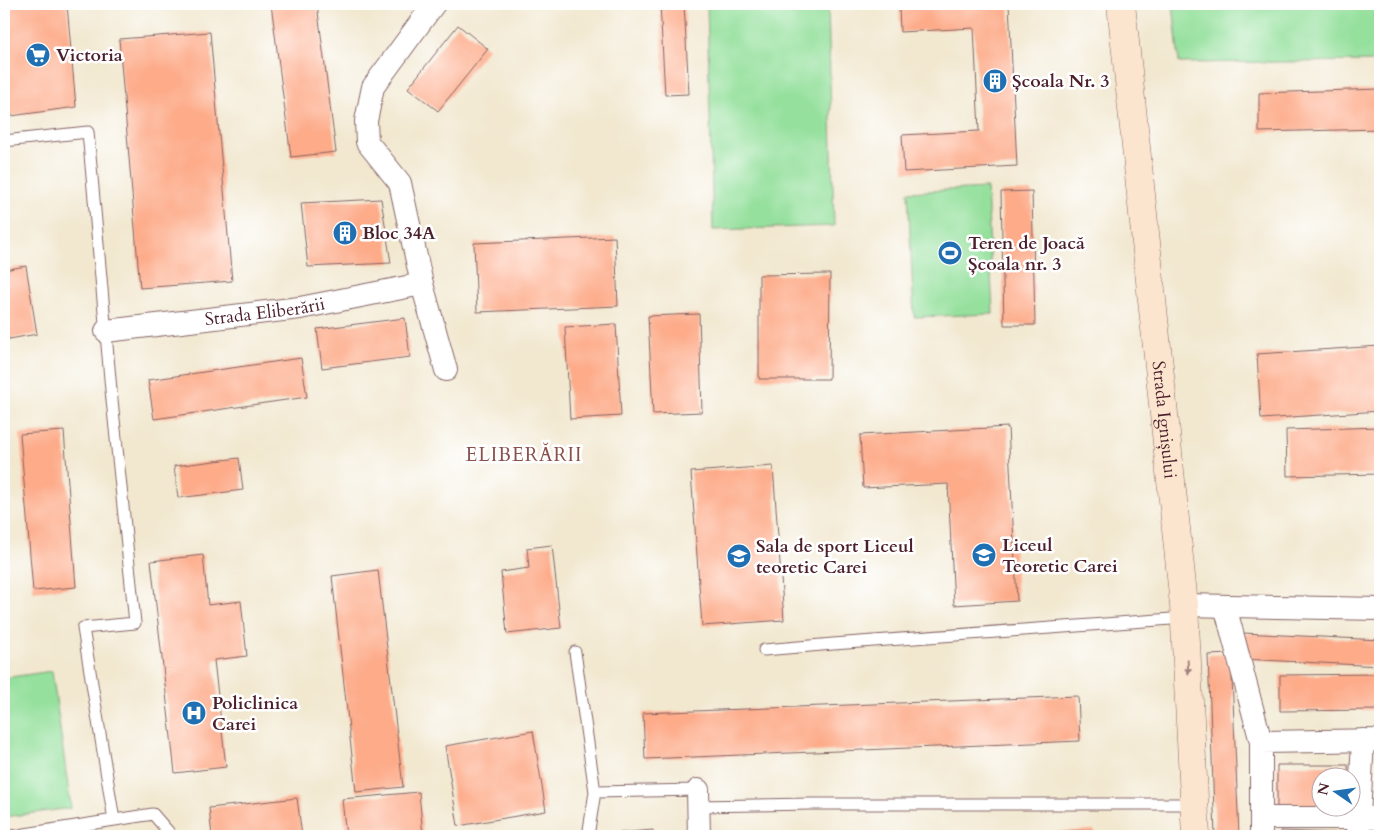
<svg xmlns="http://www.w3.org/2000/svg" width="1384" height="840" font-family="Cardo,serif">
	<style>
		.green { fill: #94e09c; stroke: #6f8064 }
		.building { fill: #fdab89 }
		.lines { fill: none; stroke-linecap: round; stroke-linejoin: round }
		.lane-casing { stroke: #856565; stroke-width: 13 }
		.street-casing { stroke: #856565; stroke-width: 24 }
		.secondary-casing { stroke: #856565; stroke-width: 29 }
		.lane { stroke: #fff; stroke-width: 11 }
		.street { stroke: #fff; stroke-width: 22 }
		.secondary { stroke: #fce5cf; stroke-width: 28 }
		.oneway { fill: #a3827d }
		.labels { text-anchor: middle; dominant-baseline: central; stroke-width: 5; stroke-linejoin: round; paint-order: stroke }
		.poi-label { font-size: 18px; font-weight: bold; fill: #4a1f2b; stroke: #fff; text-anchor: start }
		.street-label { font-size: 18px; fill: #4a1f2b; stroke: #fff }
		.neighbourhood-label { font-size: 19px; letter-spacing: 1px; fill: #89504c; stroke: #fff }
	</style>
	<rect width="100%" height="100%" fill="#fff"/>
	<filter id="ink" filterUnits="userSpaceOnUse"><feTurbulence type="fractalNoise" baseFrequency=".02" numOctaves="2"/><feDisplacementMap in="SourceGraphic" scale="10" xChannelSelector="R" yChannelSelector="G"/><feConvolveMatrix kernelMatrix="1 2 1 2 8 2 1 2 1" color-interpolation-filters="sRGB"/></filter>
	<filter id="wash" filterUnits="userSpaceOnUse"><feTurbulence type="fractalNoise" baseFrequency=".0096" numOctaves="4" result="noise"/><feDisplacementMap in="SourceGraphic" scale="20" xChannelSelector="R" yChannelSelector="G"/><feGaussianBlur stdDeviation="1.12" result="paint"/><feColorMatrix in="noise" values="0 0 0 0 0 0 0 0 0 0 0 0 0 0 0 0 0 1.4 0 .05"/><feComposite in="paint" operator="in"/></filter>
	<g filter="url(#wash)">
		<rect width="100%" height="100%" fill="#f2e8d0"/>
		<path class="green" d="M707 4H828L834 226 713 230Z
			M1173 4H1380V61L1179 63Z
			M987 188 993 314 914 317 908 192Z
			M52 671 71 808 4 817V678Z"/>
		<g id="blocks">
			<path class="building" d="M4 4H67L76 107 4 117Z
				M271 4H317L336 152 291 157Z
				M660 4H684L689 94 665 95Z
				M899 4H1009L1017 166 904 172 902 135 979 131 974 28 900 32Z
				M458 25 488 49 438 111 408 88Z
				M210 32 232 281 140 288 119 39Z
				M1380 89V129L1259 132V93Z
				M1032 191 1035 325H1004L1001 192Z
				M381 199 391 263 308 267 301 203Z
				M615 237 618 306 477 312 474 243Z
				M26 266 37 334 4 340V270Z
				M830 274 829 379H759V275Z
				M699 314 702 412 653 414 648 316Z
				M405 318 410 357 322 368 317 329Z
				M616 324 621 416 570 419 565 327Z
				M1380 346V411L1261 419 1257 354Z
				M301 358 307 397 154 419 148 380Z
				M1008 427 1017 601 954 605 948 484 863 488 860 435Z
				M1380 427V474L1287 476 1286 430Z
				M64 431 76 587 33 591 20 434Z
				M239 458 243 490 178 498 174 466Z
				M773 466 784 620 702 626 691 472Z
				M552 545 561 628 507 634 501 572 529 568 527 548Z
				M203 555 208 605 241 601 247 656 214 660 226 767 175 773 151 561Z
				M378 570 403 787 356 792 332 576Z
				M1243 633 1380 640V666L1242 659Z
				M1231 654 1239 836H1215L1208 655Z
				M1380 674V710L1280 711V675Z
				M1078 696 1080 741 645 759 643 713Z
				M533 731 546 811 458 826 445 746Z
				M1277 765H1348V778H1322V808L1277 807Z
				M419 792 423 836H346L342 799Z
				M297 798 302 836H212L209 808Z
				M653 830 654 836H607L606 834Z
				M1094 830 1095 836H977V835Z
				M1280 831 1341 833 1340 836H1280Z"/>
		</g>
	</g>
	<g filter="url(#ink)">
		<use href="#blocks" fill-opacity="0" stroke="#856565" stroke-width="1"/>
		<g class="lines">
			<defs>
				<path id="lane" d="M4 141 88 132 111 390 135 623 83 628 114 820
					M764 650 833 644 1185 618
					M575 652 595 792 588 836
					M595 792 698 790
					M698 806 810 804H1194
					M12 836 153 814 172 836"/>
				<g id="street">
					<path d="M434 4 373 87 366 121 367 142 400 183 422 284 446 370"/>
					<path id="s1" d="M106 331 300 308 422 284"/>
					<path d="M1184 605 1380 609"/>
					<path d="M1225 606 1261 742"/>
					<path d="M698 790 699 836"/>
					<path d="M1261 818H1380"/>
					<path d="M1261 836V742L1380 740"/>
					<path d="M1358 836 1363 740"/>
				</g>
				<g id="secondary">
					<path id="s2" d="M1121 4 1184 605 1196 836"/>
				</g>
			</defs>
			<use href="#lane" class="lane-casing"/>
			<use href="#street" class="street-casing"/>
			<use href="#secondary" class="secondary-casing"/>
			<use href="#lane" class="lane"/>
			<use href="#street" class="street"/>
			<use href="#secondary" class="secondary"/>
		</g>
		<defs><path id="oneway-solid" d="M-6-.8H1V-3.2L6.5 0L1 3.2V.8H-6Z" transform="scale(1.25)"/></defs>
		<use class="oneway" href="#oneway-solid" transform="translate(1188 667) rotate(87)"/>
	</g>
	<defs>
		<symbol id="supermarket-disc" viewBox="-11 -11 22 22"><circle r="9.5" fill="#1f6fb2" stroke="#fff"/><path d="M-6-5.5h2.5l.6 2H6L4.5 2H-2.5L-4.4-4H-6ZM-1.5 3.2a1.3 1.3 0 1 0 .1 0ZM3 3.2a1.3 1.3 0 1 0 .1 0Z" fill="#fff"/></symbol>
		<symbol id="building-disc" viewBox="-11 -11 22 22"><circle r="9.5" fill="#1f6fb2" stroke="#fff"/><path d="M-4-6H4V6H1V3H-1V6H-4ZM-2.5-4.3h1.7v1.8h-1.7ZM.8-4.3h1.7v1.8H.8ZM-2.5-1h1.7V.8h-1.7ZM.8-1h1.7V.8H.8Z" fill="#fff"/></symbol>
		<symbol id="stadium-disc" viewBox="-11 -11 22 22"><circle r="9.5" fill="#1f6fb2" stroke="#fff"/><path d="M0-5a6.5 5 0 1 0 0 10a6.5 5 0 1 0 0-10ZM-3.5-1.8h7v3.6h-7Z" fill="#fff"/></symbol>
		<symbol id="university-disc" viewBox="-11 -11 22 22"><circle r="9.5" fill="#1f6fb2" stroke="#fff"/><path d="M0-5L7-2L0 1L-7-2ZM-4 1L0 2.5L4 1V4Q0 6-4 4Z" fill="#fff"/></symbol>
		<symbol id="hospital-disc" viewBox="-11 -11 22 22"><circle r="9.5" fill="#1f6fb2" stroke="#fff"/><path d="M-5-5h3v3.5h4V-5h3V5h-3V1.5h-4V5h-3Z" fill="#fff"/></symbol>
	</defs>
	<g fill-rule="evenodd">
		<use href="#supermarket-disc" x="24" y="41" width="28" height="28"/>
		<use href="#building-disc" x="981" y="67" width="28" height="28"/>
		<use href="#building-disc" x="331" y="219" width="28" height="28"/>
		<use href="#stadium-disc" x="936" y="239" width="28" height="28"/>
		<use href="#university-disc" x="970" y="541" width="28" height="28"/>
		<use href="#university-disc" x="725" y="542" width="28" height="28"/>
		<use href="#hospital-disc" x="180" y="699" width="28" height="28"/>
	</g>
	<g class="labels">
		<g class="poi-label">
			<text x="56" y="55">Victoria</text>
			<text x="1012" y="81">Școala Nr. 3</text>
			<text x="362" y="233">Bloc 34A</text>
			<text x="968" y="243">Teren de Joacă<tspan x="968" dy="21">Școala nr. 3</tspan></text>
			<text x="1002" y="545">Liceul<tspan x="1002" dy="21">Teoretic Carei</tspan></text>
			<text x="756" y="546">Sala de sport Liceul<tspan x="756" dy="21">teoretic Carei</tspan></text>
			<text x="212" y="703">Policlinica<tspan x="212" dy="21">Carei</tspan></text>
		</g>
		<g class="street-label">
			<text stroke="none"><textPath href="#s1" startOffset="160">Strada Eliberării</textPath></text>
			<text stroke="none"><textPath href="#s2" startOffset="418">Strada Ignișului</textPath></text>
		</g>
		<g class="neighbourhood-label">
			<text x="524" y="455">ELIBERĂRII</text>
		</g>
	</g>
	<rect width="1384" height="840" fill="none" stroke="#fff" stroke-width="20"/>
	<g transform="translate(1336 792) rotate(283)"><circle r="24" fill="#ffffff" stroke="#b7a5aa"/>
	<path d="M0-4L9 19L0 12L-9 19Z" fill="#1f6fb2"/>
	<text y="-8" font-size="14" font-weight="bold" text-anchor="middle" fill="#4a1f2b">N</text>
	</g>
</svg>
